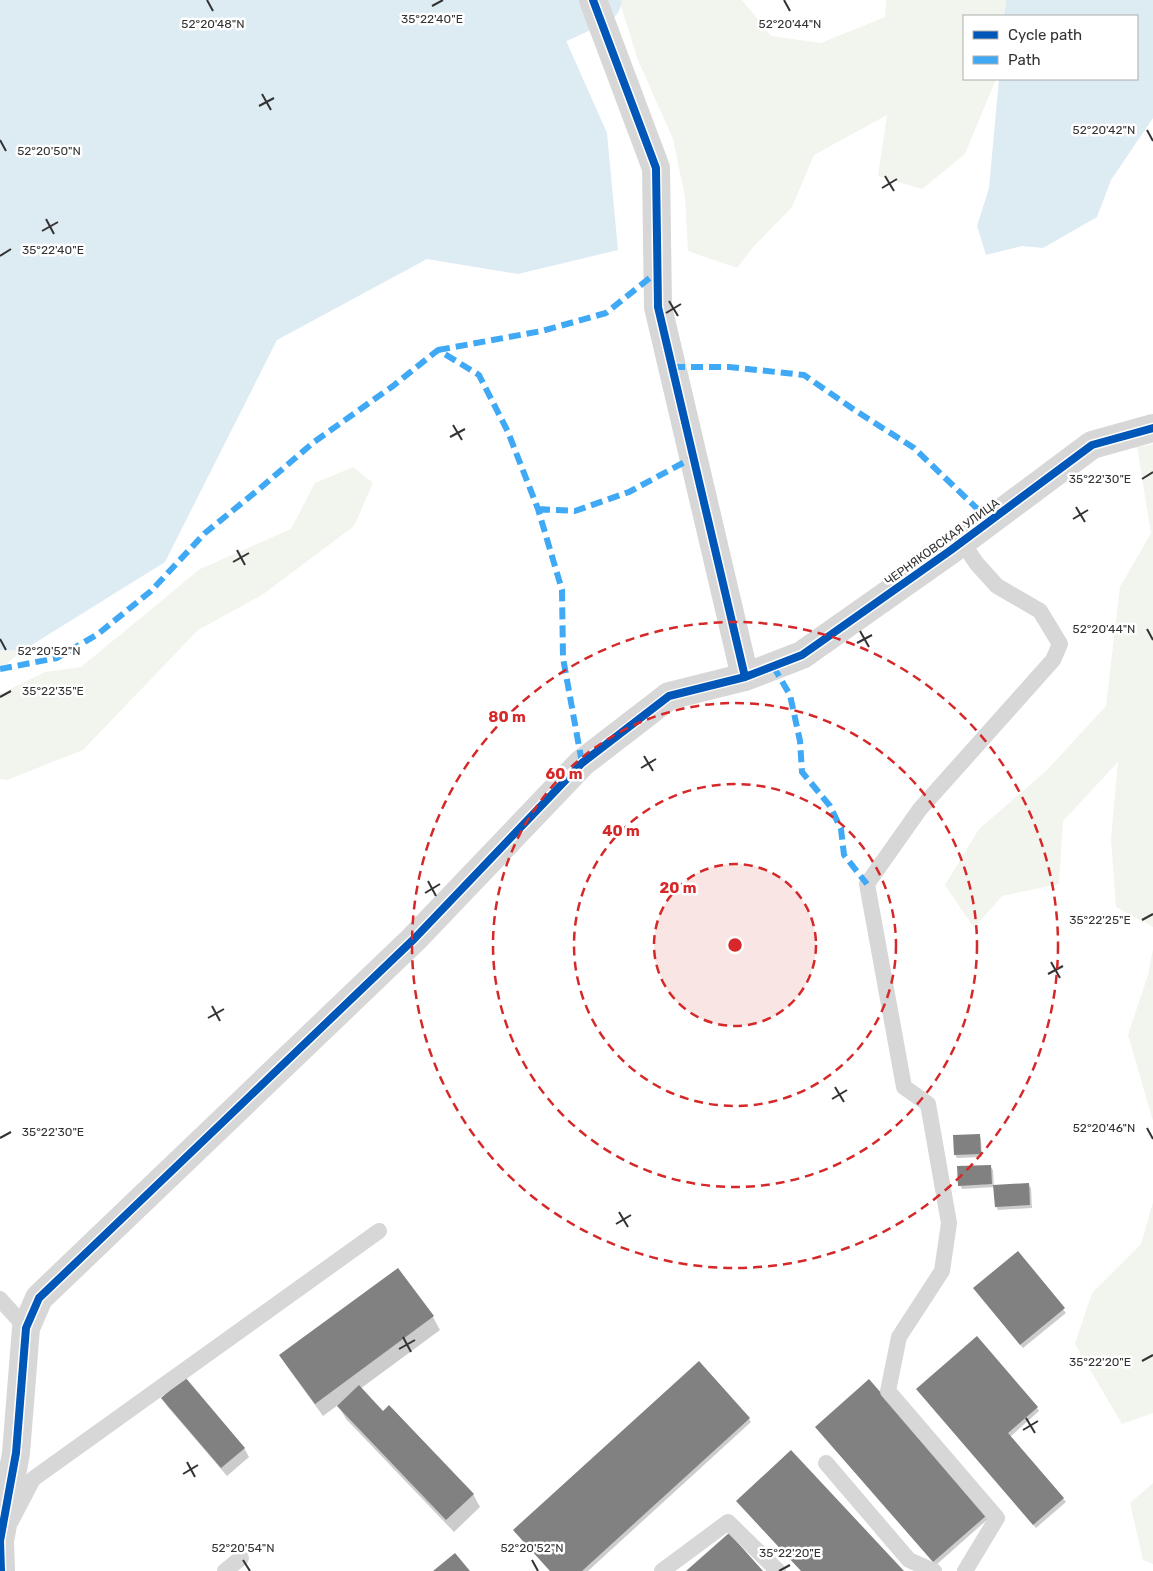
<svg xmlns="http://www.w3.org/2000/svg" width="1153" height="1571" font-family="Rubik,sans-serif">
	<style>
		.green { fill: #f1f5ed }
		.water { fill: #ddebf3 }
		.shadow { fill: #0003 }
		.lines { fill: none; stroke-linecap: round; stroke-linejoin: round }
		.river { stroke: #ddebf3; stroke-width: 49 }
		.building { fill: #818181 }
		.service { stroke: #d7d7d7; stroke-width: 16 }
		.minor { stroke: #d7d7d7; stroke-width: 28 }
		.quiet { stroke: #3fa9f5; stroke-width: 6; stroke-dasharray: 12 6; stroke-linecap: butt }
		.cycleway-casing { stroke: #fff; stroke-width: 11 }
		.cycleway { stroke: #0057b8; stroke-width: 8 }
		.ticks { fill: none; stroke: #333; stroke-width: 2 }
		.ring { fill: none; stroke: #d62828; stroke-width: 2.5; stroke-dasharray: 9 6 }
		.labels { text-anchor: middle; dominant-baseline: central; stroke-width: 5; stroke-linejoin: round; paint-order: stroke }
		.street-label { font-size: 12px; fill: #333; stroke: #fff }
		.ticks-label { font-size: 12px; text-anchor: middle; fill: #333; stroke: #fff; stroke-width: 5; stroke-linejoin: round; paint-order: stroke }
		.centre { fill: #d62828; stroke: #fff; stroke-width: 2.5 }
		.ring-label { font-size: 15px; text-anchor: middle; font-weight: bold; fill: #d62828; stroke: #fff; stroke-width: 5; stroke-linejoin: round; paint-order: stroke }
	</style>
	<rect width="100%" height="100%" fill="#fff"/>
	<path class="green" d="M619 0H742L771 36 821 43 885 17 886 0H1006L1004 16H964V79H996L965 154 922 189 878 176 887 115 814 155 792 207 754 246 737 268 688 251 685 197 673 139 638 60Z
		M1153 444V927L1116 907 1111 839 1118 762 1063 821 1059 884 1002 896 974 928 945 885 979 829 1046 771 1106 706 1120 587 1151 533 1137 447Z
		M353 467 373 483 354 526 262 595 198 630 83 750 7 780 0 779V694L45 672 81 667 200 569 291 529 315 483Z
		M0 650 22 651 0 669Z
		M1153 949V1121L1128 1035 1148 975Z
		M1153 1202V1413L1122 1424 1075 1344 1092 1293 1141 1244Z
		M1153 1483V1564L1143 1560 1130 1503Z"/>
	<path class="water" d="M0 0H548L607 133 618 250 518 274 427 259 277 340 165 562 22 651 0 650Z
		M1006 0H1153V118L1111 180 1097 217 1043 248 1022 246 986 255 977 226 989 188 999 79H1137V16H1004Z"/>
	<path class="shadow" d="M979 1135 981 1139 982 1157 957 1158 955 1155Z
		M990 1166 993 1170 994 1187 1028 1184 1031 1188 1032 1208 998 1210 996 1206 995 1187 962 1189 960 1185Z
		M1018 1252 1066 1313 1023 1348 977 1292Z
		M398 1269 433 1317 440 1330 360 1389 383 1413 473 1494 480 1507 454 1532 346 1419 338 1405 323 1416 288 1368 280 1356Z
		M920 1393 1037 1408 1039 1411 1010 1437 1066 1502 1036 1528Z
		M162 1398 244 1448 249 1457 227 1476 167 1406Z
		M749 1419 751 1422 588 1571H550L514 1531Z
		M816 1427 986 1516 988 1519 936 1565Z"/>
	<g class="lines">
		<path class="river" d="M556 19 597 0"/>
	</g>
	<path class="building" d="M980 1134 981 1154 954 1155 953 1135Z
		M991 1165 992 1184 958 1186 957 1166Z
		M1029 1183 1030 1205 995 1207 993 1185Z
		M1018 1251 1065 1308 1020 1345 973 1288Z
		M398 1268 434 1316 315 1404 279 1355Z
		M977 1336 1038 1407 1008 1433 1064 1498 1033 1525 916 1389Z
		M699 1361 750 1418 582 1571H550L513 1530Z
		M185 1377 245 1448 221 1468 161 1398Z
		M869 1379 987 1515 933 1562 815 1427Z
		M359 1385 383 1411 389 1405 474 1494 446 1520 337 1406Z
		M791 1450 904 1571H801L736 1501Z
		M729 1533 763 1571H686Z
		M455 1553 470 1571H433Z"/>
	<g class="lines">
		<path class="service" d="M962 542 977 564 997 586 1040 611 1060 644 1053 660 920 809 867 884 904 1087 928 1104 949 1223 942 1271 899 1337 888 1391 997 1518 965 1571
			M0 1299 26 1328
			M826 1463 909 1560 934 1571
			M11 1521 33 1479 379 1231
			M225 1571 241 1558
			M662 1571 728 1522 778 1571"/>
		<path class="minor" d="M593 0 656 168 658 307 745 677
			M1 1571 0 1541 16 1453 26 1328 39 1298 414 939 582 763 669 696 745 677 802 655 951 550 1092 445 1153 428"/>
		<path class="quiet" d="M438 350 542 331 606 313 657 272
			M673 367H729L804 375 856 411 914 448 990 521
			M538 509 575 511 629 492 694 457
			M773 666 790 695 800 741 802 772 830 806 841 829 844 855 867 884
			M0 669 57 658 98 634 151 591 205 533 258 490 314 442 393 386 438 350 479 375 508 432 538 509 562 590 563 658 582 763"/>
		<defs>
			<path id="cycleway" d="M593 0 656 168 658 307 745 677
				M1 1571 0 1541 16 1453 26 1328 39 1298 414 939 582 763 669 696 745 677 802 655 951 550 1092 445 1153 428"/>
		</defs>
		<use href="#cycleway" class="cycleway-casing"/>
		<use href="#cycleway" class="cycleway"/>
	</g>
	<path class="ticks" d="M207 0 213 11M784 0 790 11M432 6 443 0M262 94 271 110M259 106 274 98M1147 130 1153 141M0 140 6 151M885 176 894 191M882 188 897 179M46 219 54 234M42 231 58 222M0 256 11 249M669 301 678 316M666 313 681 304M453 425 462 440M450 437 465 429M1142 479 1153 472M1076 507 1085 522M1073 519 1088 510M237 550 245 565M233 562 249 553M1147 629 1153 640M860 631 869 647M0 639 6 650M857 643 872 635M0 697 11 691M644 756 653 771M641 768 656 759M428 881 436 896M425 893 440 884M1142 920 1153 914M1051 962 1060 978M1048 974 1063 966M212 1006 220 1021M208 1018 224 1009M835 1087 844 1102M832 1099 847 1090M1147 1128 1153 1139M0 1138 11 1132M619 1212 628 1227M616 1224 631 1215M403 1337 411 1352M399 1349 415 1340M1142 1361 1153 1355M1026 1418 1035 1433M1023 1430 1038 1421M187 1462 195 1477M183 1474 198 1465M243 1560 250 1571M532 1560 538 1571M779 1571 790 1565"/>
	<circle cx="735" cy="945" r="81" fill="#d62828" fill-opacity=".12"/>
	<g class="ring">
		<circle cx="735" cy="945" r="81"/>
		<circle cx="735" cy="945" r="161"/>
		<circle cx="735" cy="945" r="242"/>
		<circle cx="735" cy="945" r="323"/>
	</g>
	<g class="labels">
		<g class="street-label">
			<text transform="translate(942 542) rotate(-36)">ЧЕРНЯКОВСКАЯ УЛИЦА</text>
		</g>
	</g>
	<g class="ticks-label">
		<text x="432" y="23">35°22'40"E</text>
		<text x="790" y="28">52°20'44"N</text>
		<text x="213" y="28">52°20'48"N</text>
		<text x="1104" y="134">52°20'42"N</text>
		<text x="49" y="155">52°20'50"N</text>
		<text x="53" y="254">35°22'40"E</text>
		<text x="1100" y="483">35°22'30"E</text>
		<text x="1104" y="633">52°20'44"N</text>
		<text x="49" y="655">52°20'52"N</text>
		<text x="53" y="695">35°22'35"E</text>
		<text x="1100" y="924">35°22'25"E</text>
		<text x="1104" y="1132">52°20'46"N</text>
		<text x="53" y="1136">35°22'30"E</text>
		<text x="1100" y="1366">35°22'20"E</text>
		<text x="243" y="1552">52°20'54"N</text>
		<text x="532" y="1552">52°20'52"N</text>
		<text x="790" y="1557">35°22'20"E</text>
	</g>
	<circle cx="735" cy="945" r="8" class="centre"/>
	<g class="ring-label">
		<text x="507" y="722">80 m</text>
		<text x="564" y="779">60 m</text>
		<text x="621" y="836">40 m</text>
		<text x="678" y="893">20 m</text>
	</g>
	<rect x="963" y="15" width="175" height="65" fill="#ffffff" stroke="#adadad"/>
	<rect x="973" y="31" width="25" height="8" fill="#0057b8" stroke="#adadad"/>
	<text x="1008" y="40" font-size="15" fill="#333333">Cycle path</text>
	<rect x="973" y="56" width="25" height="8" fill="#3fa9f5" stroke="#adadad"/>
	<text x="1008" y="65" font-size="15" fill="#333333">Path</text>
</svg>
